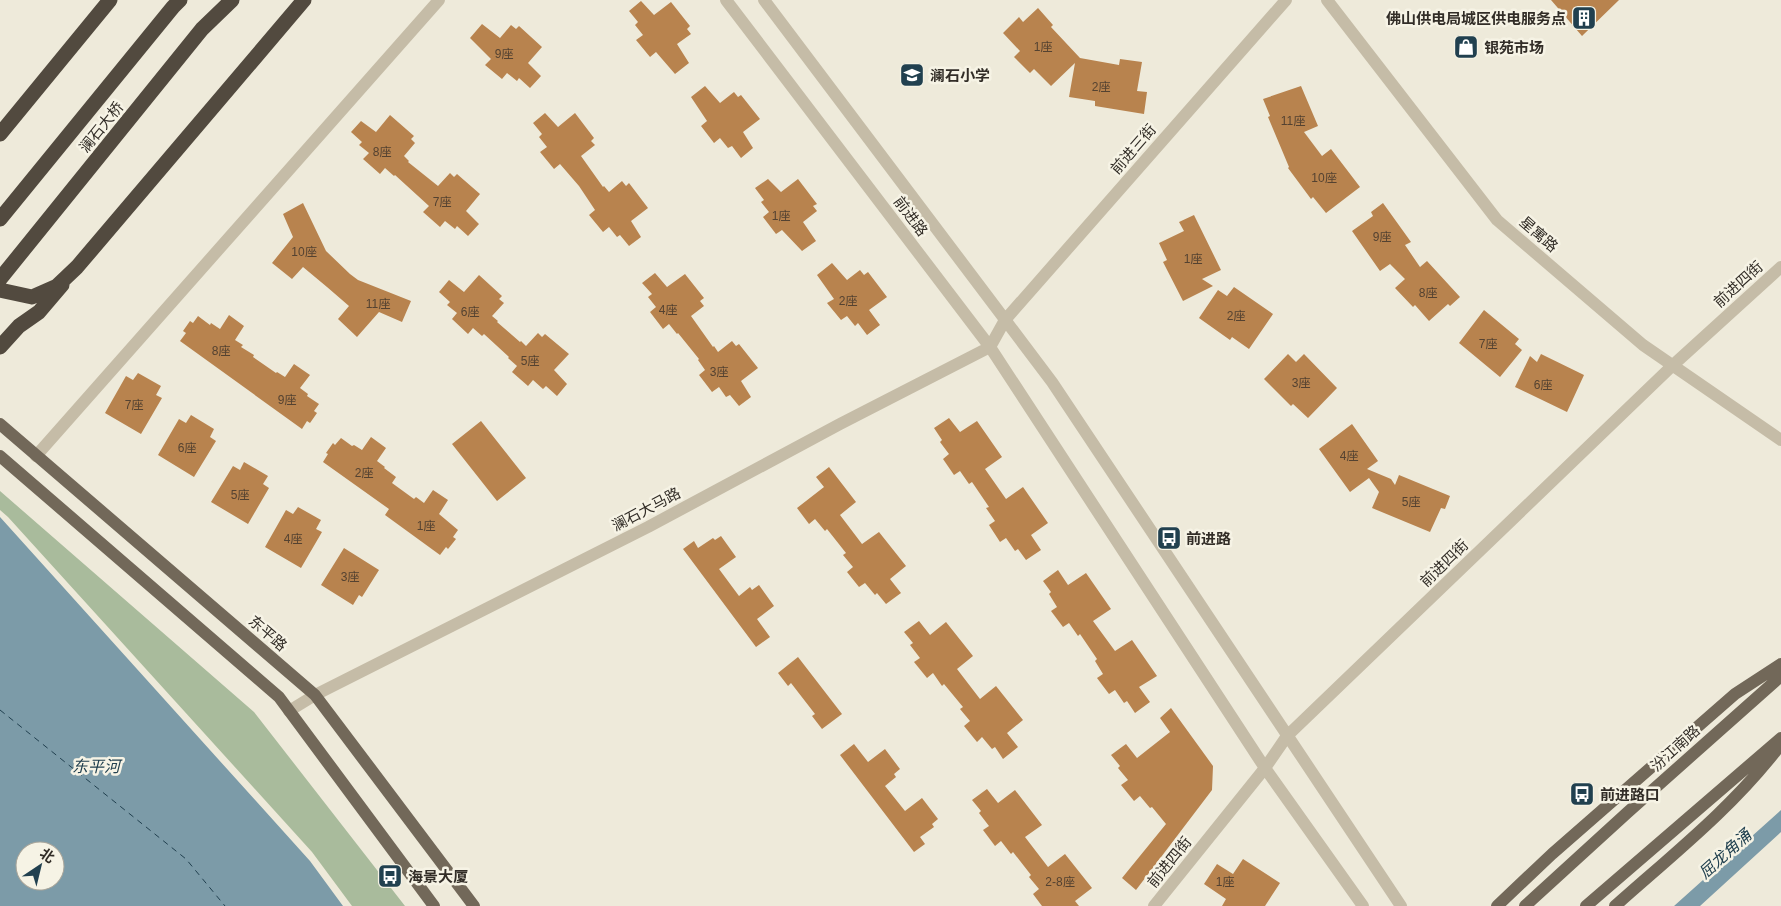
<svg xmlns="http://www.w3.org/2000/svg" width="1781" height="906" font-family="Helvetica,'Noto Sans SC',sans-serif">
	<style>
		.green { fill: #a9bb9c }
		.water { fill: #7c9ba8; fill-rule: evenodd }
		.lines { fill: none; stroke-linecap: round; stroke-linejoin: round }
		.ferry { stroke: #21404f; stroke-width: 1; stroke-dasharray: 6 5; stroke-linecap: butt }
		.building { fill: #b8834e }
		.minor { stroke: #c5bca7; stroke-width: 12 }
		.major { stroke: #726859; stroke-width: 12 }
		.highway { stroke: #524a3f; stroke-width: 15 }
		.labels { text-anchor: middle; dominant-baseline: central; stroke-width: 5; stroke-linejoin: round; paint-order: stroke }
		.number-label { font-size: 12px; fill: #544231 }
		.poi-label { font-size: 15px; font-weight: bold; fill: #322d27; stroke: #f6f3e5; text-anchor: start }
		.street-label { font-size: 15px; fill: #322d27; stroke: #f6f3e5 }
		.water-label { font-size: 16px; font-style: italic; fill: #21404f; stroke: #f6f3e5 }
	</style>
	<rect width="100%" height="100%" fill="#eeeada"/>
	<path class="green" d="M0 491 254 712 405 906H352L312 852 8 517 0 510Z"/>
	<path class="water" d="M0 517 310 861 343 906H0ZM25 851H55V881H25Z
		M1781 810V832L1700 906H1674Z"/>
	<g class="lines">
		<path class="ferry" d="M0 710 186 859 225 906"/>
	</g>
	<path class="building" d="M1551 0H1619L1582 36Z
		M641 1 654 15 671 2 690 26 687 29 691 34 677 44 689 63 675 74 656 52 650 57 636 40 643 35 635 25 638 22 629 11Z
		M1038 8 1053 25 1051 27 1080 58 1119 65 1120 59 1142 62 1137 91 1147 92 1144 114 1095 106V101L1069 97 1075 63 1051 86 1034 69 1030 73 1014 57 1020 51 1003 33 1019 17 1023 22Z
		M482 24 500 38 511 25 516 29 519 26 542 47 528 63 541 76 530 88 519 78 517 81 507 73 502 79 485 65 491 59 470 38Z
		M705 86 720 103 734 92 738 97 741 95 760 119 743 132 753 148 741 158 732 146 728 148 720 138 714 143 701 126 707 121 691 97Z
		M1301 86 1318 126 1304 132 1322 156 1331 149 1360 187 1326 213 1313 197 1311 199 1288 168 1289 167 1268 117 1270 116 1263 99Z
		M545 113 558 127 575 113 594 138 591 141 595 145 581 156 603 187 604 186 609 192 622 181 626 186 629 183 648 208 631 221 641 237 629 246 620 235 617 237 609 227 603 232 589 215 595 210 579 186 560 164 554 169 540 152 547 147 539 137 542 134 533 123Z
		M390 115 414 136 411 139 415 143 404 156 409 161 408 162 438 186 450 173 454 177 457 174 480 194 466 211 479 224 468 236 457 226 455 229 445 221 440 227 423 212 429 206 395 175 394 176 385 168 380 174 363 159 369 153 359 145 362 142 351 132 361 121 376 132Z
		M768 179 781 192 798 179 817 204 813 206 817 211 803 222 816 241 802 251 782 230 776 234 763 217 769 212 761 202 764 200 755 188Z
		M303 203 326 251 350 274 358 280 411 301 402 322 379 312 357 337 338 319 349 306 327 287 303 267 292 279 272 263 293 237 283 214Z
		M1383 203 1411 242 1405 245 1420 267 1427 261 1460 297 1450 306 1448 304 1429 321 1415 305 1413 307 1395 288 1405 279 1390 264 1380 271 1352 231 1373 216 1371 212Z
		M1194 215 1221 270 1202 279 1213 286 1183 301 1163 262 1167 260 1159 243 1184 231 1179 222Z
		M832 263 847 280 860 270 864 275 868 272 887 297 869 310 880 325 867 335 858 323 855 326 847 316 841 320 827 303 834 299 817 275Z
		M655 273 667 287 685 274 704 298 700 301 704 306 691 316 713 347 714 346 718 352 732 341 736 346 739 344 758 368 741 381 751 397 739 406 730 395 726 397 719 387 712 392 699 375 705 370 698 360 699 359 678 333 677 334 669 324 663 329 650 312 656 307 648 297 652 294 642 283Z
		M479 275 502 296 499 299 504 303 492 316 498 321 497 322 520 342 521 341 526 346 538 333 542 337 545 334 569 354 554 370 567 384 557 396 546 386 543 389 533 380 528 386 512 372 517 366 508 358 509 357 484 334 482 336 473 328 468 334 452 319 457 313 447 305 450 302 439 292 449 280 464 292Z
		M1234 287 1273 314 1249 349 1232 337 1230 340 1199 318 1218 290 1227 296Z
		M1484 310 1519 339 1515 344 1522 350 1500 377 1459 343Z
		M229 315 244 326 235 340 243 345 241 347 254 355 253 357 276 373 277 372 285 377 294 364 310 375 300 388 308 394 307 396 319 404 314 411 317 413 310 423 307 421 302 429 180 341 186 333 183 331 190 321 193 323 198 316 210 325 211 323 220 329Z
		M1288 354 1296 362 1304 354 1337 388 1308 418 1293 404 1291 406 1264 379Z
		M1541 354 1584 375 1567 412 1515 387 1530 356 1537 362Z
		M138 373 161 386 156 395 162 398 141 434 105 413 126 376 133 380Z
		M191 415 214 429 210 437 216 441 194 477 158 455 179 419 186 423Z
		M949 418 960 432 977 421 1002 457 985 469 1006 499 1023 487 1048 523 1031 535 1041 550 1026 560 1018 549 1015 551 1006 538 1000 542 989 525 995 521 986 508 989 507 972 482 969 484 960 471 954 475 943 459 949 454 940 442 942 440 934 428Z
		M481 421 526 478 497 501 452 444Z
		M1352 424 1378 461 1367 469 1391 479 1395 485 1399 475 1450 496 1445 509 1441 508 1430 532 1372 508 1379 492 1369 478 1350 492 1319 449Z
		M371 437 386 448 377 461 385 467 384 468 396 477 392 483 414 499 416 497 424 503 433 490 448 500 439 514 458 530 453 537 456 539 448 549 446 547 440 555 385 515 389 509 323 462 328 454 326 453 333 443 335 445 341 438 352 446 354 445 362 450Z
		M244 462 268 476 263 484 269 488 248 524 211 502 233 466 240 470Z
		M829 467 856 502 840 515 862 544 879 532 906 566 890 579 901 593 886 604 877 593 875 595 865 583 859 587 847 572 853 567 843 555 846 553 827 529 825 531 815 519 809 524 797 508 824 487 816 477Z
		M298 507 321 520 316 529 322 532 301 568 265 547 286 510 293 514Z
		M721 536 736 557 719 569 739 596 750 587 752 590 759 585 774 606 757 619 770 637 756 647 683 549 694 541 698 548 713 538 715 540Z
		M344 548 379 570 362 597 359 595 353 605 321 585Z
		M1058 570 1068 585 1086 573 1111 609 1093 621 1115 651 1132 640 1157 676 1139 687 1150 702 1135 713 1127 701 1124 703 1115 690 1109 694 1097 678 1103 674 1095 661 1097 659 1080 634 1078 636 1069 623 1063 627 1051 611 1057 607 1049 594 1051 592 1043 581Z
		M919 621 930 635 946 622 973 656 957 669 980 699 996 686 1023 720 1007 733 1018 747 1003 759 995 747 992 749 982 737 977 742 964 726 970 721 960 709 963 707 944 684 942 686 933 673 927 678 914 662 920 658 910 645 913 643 904 632Z
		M798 657 842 714 822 729 812 716 815 714 791 683 788 686 778 673Z
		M1171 708 1213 766 1212 790 1136 890 1122 878 1166 824 1152 807 1150 808 1140 796 1134 801 1121 785 1128 780 1118 768 1120 766 1111 755 1126 744 1137 758 1170 732 1160 718Z
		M854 744 868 762 885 749 900 769 894 774 896 777 885 786 905 811 922 798 938 819 932 824 934 827 920 837 925 844 914 852 840 755Z
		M987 789 998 803 1015 790 1042 825 1025 837 1048 867 1065 854 1092 888 1075 901 1079 906H1042L1033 894 1039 889 1029 877 1031 875 1013 852 1011 854 1001 841 995 846 983 830 989 826 979 813 981 811 972 800Z
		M1243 859 1280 883 1265 906H1222L1226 899 1204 884 1217 864 1233 874Z"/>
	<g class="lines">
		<path class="minor" d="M726 0 990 347 1265 768 1363 906
			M764 0 1052 382 1401 906
			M1327 0 1497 220 1643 345 1781 440
			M36 456 439 0
			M289 711 315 695 648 527 840 424 990 347 1005 320 1286 0
			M1154 906 1265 768 1287 736 1672 366 1781 267"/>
		<path class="major" d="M0 424 315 695 474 906
			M0 456 279 697 434 906
			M1497 906 1552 854 1735 694 1781 664
			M1525 906 1628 812 1781 676
			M1586 906 1781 738
			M1615 906C1671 856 1732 808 1778 748"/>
		<path class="highway" d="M0 134 110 0
			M0 219 173 7 180 0
			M0 279 202 29 232 0
			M0 290 32 297 57 286 77 267 304 0
			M0 347 19 326 39 312 62 285"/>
	</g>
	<defs>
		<symbol id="building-square" viewBox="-11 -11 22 22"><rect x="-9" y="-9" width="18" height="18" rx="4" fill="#21404f" stroke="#f6f3e5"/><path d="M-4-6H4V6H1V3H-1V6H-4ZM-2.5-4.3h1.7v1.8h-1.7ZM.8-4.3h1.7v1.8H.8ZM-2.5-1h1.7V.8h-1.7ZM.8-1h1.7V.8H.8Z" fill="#fff"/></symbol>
		<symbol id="shop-square" viewBox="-11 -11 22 22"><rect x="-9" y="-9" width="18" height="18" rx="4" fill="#21404f" stroke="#f6f3e5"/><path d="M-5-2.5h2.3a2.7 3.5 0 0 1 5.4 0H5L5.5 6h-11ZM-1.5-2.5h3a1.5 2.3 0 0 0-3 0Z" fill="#fff"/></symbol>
		<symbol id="school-square" viewBox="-11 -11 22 22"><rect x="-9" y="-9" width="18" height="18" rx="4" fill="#21404f" stroke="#f6f3e5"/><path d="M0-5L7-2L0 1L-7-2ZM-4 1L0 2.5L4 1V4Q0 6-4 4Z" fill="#fff"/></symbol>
		<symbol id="bus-square" viewBox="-11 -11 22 22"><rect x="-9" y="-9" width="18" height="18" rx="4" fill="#21404f" stroke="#f6f3e5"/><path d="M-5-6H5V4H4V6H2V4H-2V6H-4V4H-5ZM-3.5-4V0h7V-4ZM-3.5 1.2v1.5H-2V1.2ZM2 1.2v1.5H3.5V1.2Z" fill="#fff"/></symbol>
	</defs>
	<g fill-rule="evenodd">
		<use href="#building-square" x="1570" y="4" width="28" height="28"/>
		<use href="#shop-square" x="1452" y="33" width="28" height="28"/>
		<use href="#school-square" x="898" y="61" width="28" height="28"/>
		<use href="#bus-square" x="1155" y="524" width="28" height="28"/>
		<use href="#bus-square" x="1568" y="780" width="28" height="28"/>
		<use href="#bus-square" x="376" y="862" width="28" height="28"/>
	</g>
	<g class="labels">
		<g class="number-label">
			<text x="1043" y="47">1座</text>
			<text x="504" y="54">9座</text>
			<text x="1101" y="87">2座</text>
			<text x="1293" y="121">11座</text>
			<text x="382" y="152">8座</text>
			<text x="1324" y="178">10座</text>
			<text x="442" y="202">7座</text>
			<text x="781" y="216">1座</text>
			<text x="1382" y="237">9座</text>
			<text x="304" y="252">10座</text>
			<text x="1193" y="259">1座</text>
			<text x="1428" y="293">8座</text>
			<text x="848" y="301">2座</text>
			<text x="378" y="304">11座</text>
			<text x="668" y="310">4座</text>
			<text x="470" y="312">6座</text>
			<text x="1236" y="316">2座</text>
			<text x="1488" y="344">7座</text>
			<text x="221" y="351">8座</text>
			<text x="530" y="361">5座</text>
			<text x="719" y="372">3座</text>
			<text x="1301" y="383">3座</text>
			<text x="1543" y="385">6座</text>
			<text x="287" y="400">9座</text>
			<text x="134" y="405">7座</text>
			<text x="187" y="448">6座</text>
			<text x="1349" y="456">4座</text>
			<text x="364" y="473">2座</text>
			<text x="240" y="495">5座</text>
			<text x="1411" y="502">5座</text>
			<text x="426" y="526">1座</text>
			<text x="293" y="539">4座</text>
			<text x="350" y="577">3座</text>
			<text x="1060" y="882">2-8座</text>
			<text x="1225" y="882">1座</text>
		</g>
		<g class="poi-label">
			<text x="1566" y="18" text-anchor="end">佛山供电局城区供电服务点</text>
			<text x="1484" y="47">银苑市场</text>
			<text x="930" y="75">澜石小学</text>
			<text x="1186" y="538">前进路</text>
			<text x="1600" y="794">前进路口</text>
			<text x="408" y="876">海景大厦</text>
		</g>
		<g class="street-label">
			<text transform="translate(101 127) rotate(-51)">澜石大桥</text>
			<text transform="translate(1133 149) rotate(-49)">前进三街</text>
			<text transform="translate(911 216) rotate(53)">前进路</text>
			<text transform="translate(1539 234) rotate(41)">星寓路</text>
			<text transform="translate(1738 284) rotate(-42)">前进四街</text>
			<text transform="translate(646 509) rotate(-28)">澜石大马路</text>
			<text transform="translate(1444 563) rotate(-44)">前进四街</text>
			<text transform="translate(268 633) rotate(41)">东平路</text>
			<text transform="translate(1675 748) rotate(-42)">汾江南路</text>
			<text transform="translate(1169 862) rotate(-51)">前进四街</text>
		</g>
		<g class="water-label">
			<text x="96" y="766">东平河</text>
			<text transform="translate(1725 854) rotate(-42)">屈龙角涌</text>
		</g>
	</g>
	<g transform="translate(40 866) rotate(35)"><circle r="24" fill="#f6f3e5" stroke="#a8a499"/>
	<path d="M0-4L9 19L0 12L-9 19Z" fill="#21404f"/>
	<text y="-8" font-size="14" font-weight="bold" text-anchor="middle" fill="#322d27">北</text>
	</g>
</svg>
